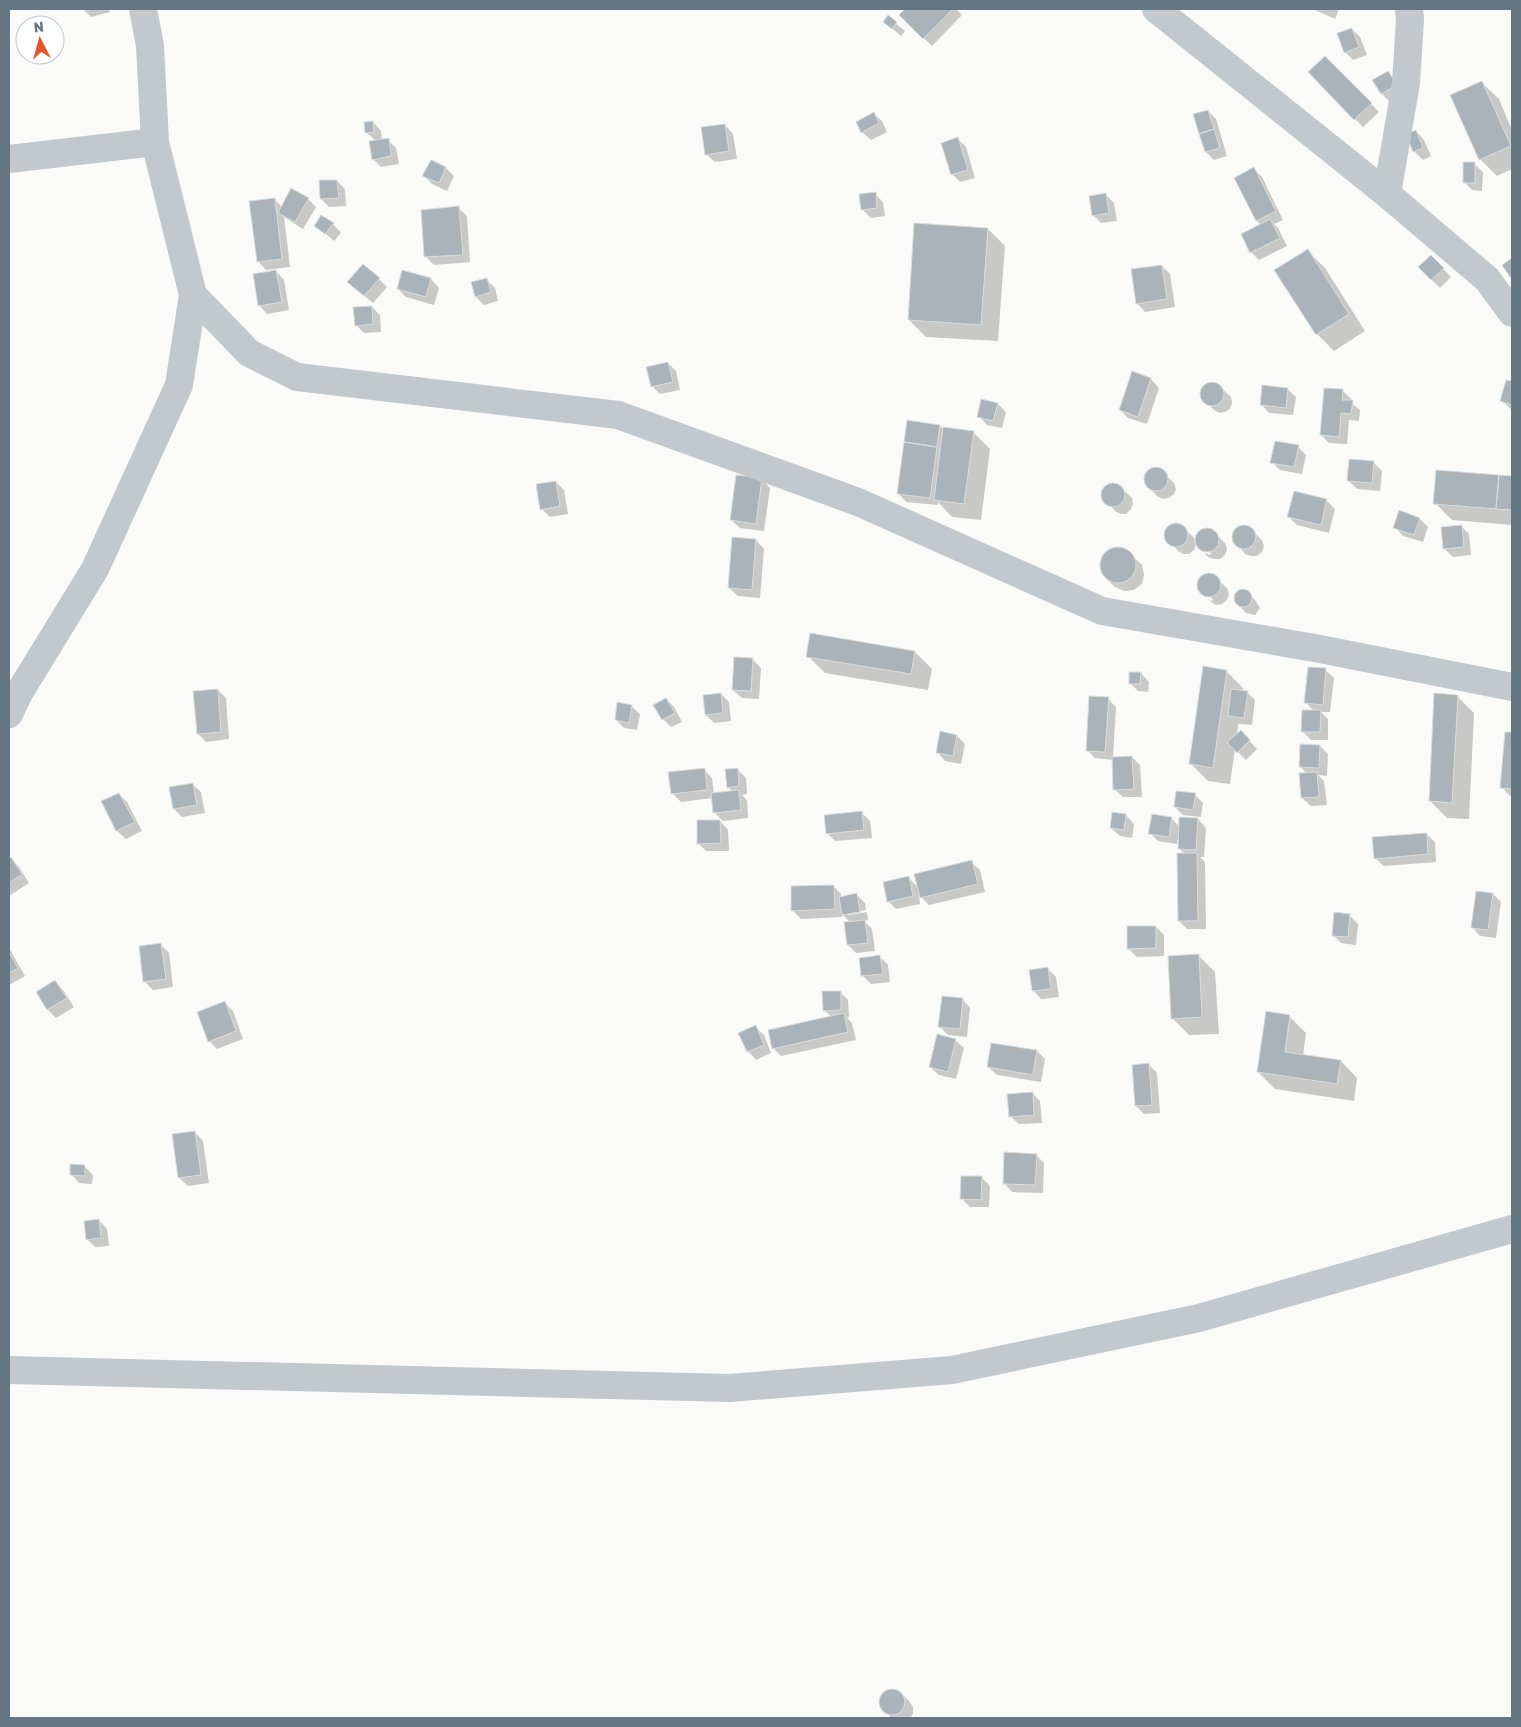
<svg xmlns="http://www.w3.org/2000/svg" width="1521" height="1727" font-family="Rubik,sans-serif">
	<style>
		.shadow { fill: #0003 }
		.building { fill: #aab3b9; stroke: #dcdcda }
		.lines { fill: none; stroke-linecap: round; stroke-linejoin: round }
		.street { stroke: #c3c8cc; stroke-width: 28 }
	</style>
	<rect width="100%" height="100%" fill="#fafaf8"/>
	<path class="shadow" d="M83 9H109L110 12 91 17Z
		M585 9H603V10H587Z
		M907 9H956L962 15 932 46 900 15Z
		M1313 9H1339L1335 19Z
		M888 17 905 31 901 36 885 22Z
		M1352 29 1360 37 1367 55 1353 60 1345 52Z
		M1325 57 1379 112 1363 127 1309 72Z
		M1388 72 1396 80 1390 102 1382 94 1374 81Z
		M1482 83 1499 99 1512 130V169L1497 176 1480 159Z
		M1208 111 1216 119 1227 156 1214 160 1206 152Z
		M873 113 882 121 887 132 871 140 862 132Z
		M373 122 381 131 382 141 388 140 396 148 399 164 381 167 373 159 376 141 366 132Z
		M725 125 733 134 737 159 715 162 706 154Z
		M1416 131 1424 140 1431 156 1423 160 1414 151Z
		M958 139 966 147 975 178 960 182 952 174Z
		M1474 164 1483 172 1482 191 1472 190 1464 182Z
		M446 168 454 176 447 191 432 184 424 176Z
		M1254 169 1262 177 1283 220 1274 224 1278 228 1287 246 1259 260 1251 252 1261 225 1257 221 1236 178Z
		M337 181 345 189 346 206 329 207 321 199Z
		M875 194 883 202 885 216 871 218 862 209Z
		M1105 194 1114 203 1117 221 1101 223 1093 215Z
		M274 199 282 207 308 199 316 207 303 229 284 217 290 267 266 270 258 261Z
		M458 208 467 216 470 262 434 265 426 257Z
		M333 224 341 233 334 241 315 225Z
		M988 229 1005 246 998 341 926 337 909 320Z
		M1308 251 1325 268 1365 331 1334 351 1317 334Z
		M1431 256 1451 277 1440 288 1419 267Z
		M1162 266 1170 274 1175 307 1145 312 1137 303Z
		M276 271 284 280 289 310 267 314 259 305Z
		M379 279 387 287 373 303 357 290Z
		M431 279 439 288 434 305 406 297 398 289Z
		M486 279 495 288 498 301 484 305 476 297 472 283Z
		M372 307 380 315 381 332 364 333 356 325Z
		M668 363 676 371 680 390 660 394 652 386Z
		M1133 373 1151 379 1159 388 1147 424 1128 418 1120 410Z
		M1507 381 1512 383V410L1502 401Z
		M1211 383 1217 384 1231 397 1232 403 1230 409 1225 412 1219 413 1214 410 1202 396V390L1206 385Z
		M1287 389 1296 397 1293 415 1269 413 1261 404Z
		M1342 390 1351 399 1350 402 1360 410 1359 421 1349 420 1347 444 1329 443 1321 435Z
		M998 404 1006 412 1002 428 987 425 979 416Z
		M940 426 944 430 973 432 990 449 981 520 952 517 938 502V505L906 502 898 493Z
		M1298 447 1306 455 1302 474 1280 470 1272 462Z
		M1373 462 1382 471 1380 491 1357 489 1349 481Z
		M1154 469 1161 470 1174 483 1176 489 1174 494 1169 498 1163 499 1157 496 1145 482V476L1149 471Z
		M1437 472 1512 477V525L1452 520 1435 503Z
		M762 479 770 488 764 531 740 528 731 520Z
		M556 482 564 490 568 514 550 517 542 509Z
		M1112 484 1118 485 1132 498 1133 504 1131 509 1126 514H1121L1115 511 1103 497V491L1107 486Z
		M1327 501 1335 509 1329 533 1297 525 1289 517Z
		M1400 512 1420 519 1428 527 1423 542 1403 536 1395 527Z
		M1175 524 1181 525 1194 538 1196 544 1194 550 1189 554H1183L1178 551 1166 537V531L1169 527Z
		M1243 526 1248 527 1262 540 1264 546 1262 552 1257 556H1251L1245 554 1234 540 1233 534 1237 528Z
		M1461 526 1469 534 1471 555 1453 557 1444 548Z
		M1206 529 1212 530 1225 543 1227 549 1225 555 1220 559H1214L1208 557 1204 553 1210 555 1211 553 1203 549V552L1197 542 1200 531Z
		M756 540 764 549 760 598 738 596 729 588Z
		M1116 548 1126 550 1142 565 1144 575 1142 584 1134 590 1124 591 1115 587 1106 578 1102 570V560L1107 552Z
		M1208 574 1214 576 1227 588 1229 594 1227 600 1222 604 1216 605 1210 601 1208 599 1212 601 1213 599 1205 594V596L1199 587V581L1202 577Z
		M1242 590 1247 591 1255 600 1260 608 1255 615 1246 613 1235 601V596Z
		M915 652 932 669 928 690 825 673 808 656Z
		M752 659 761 668 759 699 742 698 733 690Z
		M1325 670 1334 678 1330 712H1321L1328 719V740H1311L1303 732 1314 711 1306 703Z
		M1226 671 1243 688V692H1247L1255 700 1252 725 1238 724 1237 736 1241 732 1257 749 1246 760 1235 749 1230 784 1208 781 1191 764Z
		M1141 673 1149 682 1148 692 1138 691 1130 683Z
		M218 690 226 698 229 739 206 742 198 734Z
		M721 694 729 702 731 721 714 723 706 715Z
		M1457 696 1474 713 1469 819 1447 818 1430 801Z
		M666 699 674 707 682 722 671 727 663 719Z
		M1108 699 1116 707 1113 758 1132 757 1140 765 1142 797H1123L1114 789 1113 760 1095 758 1087 750Z
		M631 706 640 714 637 730 624 728 616 720Z
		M1507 733H1512V796H1510L1502 787Z
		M957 736 965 744 961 764 945 761 937 752Z
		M1320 746 1328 754 1327 776 1318 775 1324 781 1327 805 1311 806 1302 798 1307 774 1300 766Z
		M737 769 746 778 747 794 742 795 747 800 748 818 723 821 714 812 713 798 681 802 673 794 704 770 712 778 714 794 733 792 728 787Z
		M192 784 201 792 205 813 182 817 174 809Z
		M119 794 127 802 142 831 126 839 117 831 103 802Z
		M1195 795 1203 803 1201 817 1183 815 1175 807Z
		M862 813 870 821 872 838 835 841 827 833Z
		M1126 815 1134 824 1132 838 1120 836 1111 828Z
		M1171 818 1180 827 1198 819 1206 828 1204 857H1200L1205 862 1206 929H1187L1179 921 1185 854 1179 848 1180 838H1178L1177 844 1158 841 1150 833Z
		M720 821 728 830 729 851H706L698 843Z
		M1426 834 1435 842 1436 862 1384 866 1375 858Z
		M11 859 19 867 29 883 9 896V860Z
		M971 862 980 870 985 892 929 905 919 895 920 904 896 909 888 901 909 878 918 888Z
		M833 886 841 894V897L857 895 865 903 866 910 848 913V915L867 912 868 920 864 921 872 929 875 951 856 953 848 945 851 923 842 914V917L801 919 793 911Z
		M1493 894 1501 902 1496 938 1480 936 1472 927Z
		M1349 915 1358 924 1356 945 1341 943 1333 935Z
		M1156 927 1164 935V956L1137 957 1128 948Z
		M161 945 169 953 173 987 153 990 144 981Z
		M9 948 25 976 9 985Z
		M1198 955 1215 972 1219 1034 1189 1035 1172 1018Z
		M880 957 888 965 890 982 871 984 863 976Z
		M1048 969 1056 977 1059 997 1041 999 1033 990Z
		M55 982 63 990 74 1007 56 1018 48 1010 38 992Z
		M840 992 848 1000 849 1017 847 1018 852 1023 856 1040 781 1056 773 1048 832 1017 824 1010Z
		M962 999 970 1008 967 1037 948 1035 940 1027Z
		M225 1003 233 1011 243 1039 217 1049 209 1041Z
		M1289 1016 1306 1033 1303 1056 1341 1061 1357 1078 1354 1101 1275 1089 1258 1072Z
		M755 1027 764 1035 771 1053 756 1060 748 1051Z
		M955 1040 964 1048 956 1079 939 1075 930 1067Z
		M1037 1051 1045 1059 1041 1082 997 1075 988 1067Z
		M1149 1065 1157 1073 1160 1113 1144 1114 1136 1106Z
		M1032 1093 1040 1101 1042 1123 1019 1124 1010 1116Z
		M195 1132 203 1141 209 1183 188 1186 179 1178Z
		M1036 1155 1044 1163 1043 1193 1012 1192 1004 1183Z
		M84 1166 93 1175 92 1184 79 1183 71 1174Z
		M982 1178 990 1186 989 1207H970L962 1199Z
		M99 1220 107 1229 109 1246 95 1247 87 1239Z
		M887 1690H894L901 1693 909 1701 913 1707V1714L910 1718H892L881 1708 880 1701 882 1695Z"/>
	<path class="building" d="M905 9H953L923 39 899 15Z
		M888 15 897 22 892 29 883 22Z
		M1352 28 1359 47 1344 53 1337 33Z
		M1325 56 1372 103 1354 120 1308 72Z
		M1388 71 1397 85 1381 94 1372 80Z
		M1482 81 1511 146 1479 160 1450 95Z
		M1208 110 1214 129 1199 134 1193 114Z
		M874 112 879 123 861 133 856 122Z
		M373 121 374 132 365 133 364 122Z
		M725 124 729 151 705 155 701 127Z
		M1214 129 1220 148 1205 152 1199 134Z
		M1416 130 1423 148 1413 152 1406 134Z
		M958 137 968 170 951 175 941 143Z
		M389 138 391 156 372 160 369 141Z
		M431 160 446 167 439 183 422 176Z
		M1463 162H1475V183H1463Z
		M1254 167 1276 211 1256 221 1234 178Z
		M319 180H337L339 198 320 199Z
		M291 188 309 198 295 222 278 213Z
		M876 192 877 208 861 210 859 194Z
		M1106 193 1109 213 1092 216 1089 196Z
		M275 198 282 259 257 262 249 201Z
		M459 206 463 255 424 257 421 210Z
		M321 215 334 223 325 234 314 226Z
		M1270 219 1280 238 1250 253 1241 234Z
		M914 223 988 228 981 325 908 320Z
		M1308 249 1349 314 1316 335 1274 270Z
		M1431 255 1444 268 1431 280 1418 267Z
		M1512 258V280L1502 265Z
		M363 264 380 278 364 296 347 282Z
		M1162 265 1167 299 1136 304 1131 269Z
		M276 270 282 302 258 306 253 274Z
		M402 270 431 278 426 297 397 289Z
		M487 278 491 292 475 297 471 282Z
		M372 306 373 324 355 326 353 307Z
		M668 362 673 382 651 387 646 367Z
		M1132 371 1151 378 1138 417 1119 410Z
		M1506 380 1512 381V405L1500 401Z
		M1200 394a12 12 0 1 1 24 0a12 12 0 1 1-24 0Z
		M1262 385 1288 388 1286 408 1260 405Z
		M1324 388 1343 389 1342 400H1353L1351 414 1341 413 1339 437 1320 435Z
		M981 399 998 403 993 421 977 417Z
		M907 420 940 425 937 447 904 442Z
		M943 427 974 431 964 504 934 500Z
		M1275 441 1299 445 1294 467 1270 463Z
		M904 442 937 447 930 498 897 494Z
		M1349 459 1374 461 1372 483 1347 481Z
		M1144 479a12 12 0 1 1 24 0a12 12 0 1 1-24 0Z
		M1436 470 1499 475 1496 509 1433 504Z
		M736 475 762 478 756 524 730 520Z
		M1499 475 1512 476V510L1496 509Z
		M556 481 560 506 540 510 536 484Z
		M1101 495a12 12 0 1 1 24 0a12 12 0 1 1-24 0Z
		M1294 491 1327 499 1321 525 1287 517Z
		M1399 510 1420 518 1414 535 1393 528Z
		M1164 535a12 12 0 1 1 24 0a12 12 0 1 1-24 0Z
		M1462 525 1464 547 1443 549 1441 527Z
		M1232 537a12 12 0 1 1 24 0a12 12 0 1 1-24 0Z
		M1195 540a12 12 0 1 1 24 0a12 12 0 1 1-24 0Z
		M732 537 756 539 752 590 728 588Z
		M1100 565a18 18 0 1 1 36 0a18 18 0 1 1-36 0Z
		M1197 585a12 12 0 1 1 24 0a12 12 0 1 1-24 0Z
		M1234 598a9 9 0 1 1 18 0a9 9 0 1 1-18 0Z
		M810 633 915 651 911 674 806 657Z
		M734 657 753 658 751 691 732 690Z
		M1203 666 1227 670 1213 768 1189 764Z
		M1308 667 1326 668 1323 705 1304 703Z
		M1129 672H1141L1140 684H1129Z
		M218 689 221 732 197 734 193 691Z
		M1231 689 1248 691 1244 718 1228 716Z
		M721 693 723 713 705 715 703 695Z
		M1434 693 1458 695 1452 803 1429 801Z
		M1089 696 1109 697 1105 752 1086 751Z
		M666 698 675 713 662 720 653 705Z
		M617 702 632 705 629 723 615 720Z
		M1302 710H1321L1320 732H1301Z
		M1241 730 1250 740 1237 753 1227 742Z
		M940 731 957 735 953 756 936 753Z
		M1505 732H1512V789L1500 788Z
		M1300 744 1320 745 1319 768 1299 767Z
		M1132 756 1134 789 1113 790 1112 757Z
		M705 768 707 790 671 794 668 772Z
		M738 768 739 786 727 788 725 769Z
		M1317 772 1319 797 1301 798 1299 773Z
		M193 783 197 805 173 809 169 787Z
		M739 790 741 810 713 813 711 793Z
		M1176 791 1196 793 1193 810 1174 807Z
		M119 793 135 822 116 831 101 801Z
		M862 811 864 830 826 834 824 815Z
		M1112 812 1126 814 1124 830 1110 828Z
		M1152 814 1172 817 1169 837 1148 834Z
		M1179 817 1198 818 1196 850 1178 849Z
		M697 820H720L721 843 697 844Z
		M1427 833 1428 854 1374 859 1372 837Z
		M1177 853H1197L1198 921H1178Z
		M11 857 22 874 9 883V859Z
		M972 860 978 884 920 898 914 874Z
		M909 876 913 896 887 902 883 882Z
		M834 885 835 909 791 911V886Z
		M1476 891 1493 893 1488 930 1471 928Z
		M857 893 860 912 842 915 839 897Z
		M1334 912 1350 914 1348 937 1332 936Z
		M865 920 868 943 847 945 844 922Z
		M1127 926H1156V948L1127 949Z
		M161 943 166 979 143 982 139 946Z
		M9 952 18 968 9 973Z
		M1199 954 1202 1017 1171 1019 1168 956Z
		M880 955 883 974 861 976 859 958Z
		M1048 967 1051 989 1032 991 1029 970Z
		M55 980 67 998 47 1010 36 992Z
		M822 991H841V1010L823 1011Z
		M942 996 963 998 960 1029 938 1027Z
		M225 1001 236 1031 208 1042 197 1012Z
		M1266 1011 1290 1015 1285 1052 1341 1060 1337 1084 1257 1072Z
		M844 1013 848 1032 772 1049 768 1030Z
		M756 1025 764 1045 747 1052 738 1033Z
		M937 1034 956 1039 948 1072 929 1067Z
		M991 1043 1037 1050 1033 1075 987 1067Z
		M1149 1063 1152 1105 1135 1106 1132 1065Z
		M1033 1092 1034 1115 1009 1117 1007 1094Z
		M195 1131 201 1175 178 1178 172 1134Z
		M1004 1152 1037 1154 1035 1185 1003 1184Z
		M70 1164 85 1165V1176L70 1175Z
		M961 1176H982L981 1200 960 1199Z
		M99 1219 101 1238 86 1240 84 1221Z
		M879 1702a13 13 0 1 1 26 0a13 13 0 1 1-26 0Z"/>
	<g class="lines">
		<path class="street" d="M1156 9 1387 194 1487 279 1512 313
			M9 159 155 142
			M1387 194 1406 83 1410 19 1409 9
			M193 295 249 353 297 377 618 415 858 502 1102 611 1320 649 1512 687
			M9 714 19 693 95 569 179 385 193 295 155 142 150 46 143 9
			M9 1370 730 1388 952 1370 1199 1318 1512 1229"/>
	</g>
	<rect width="1521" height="1727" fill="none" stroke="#657683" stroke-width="20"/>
	<g transform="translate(40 40) rotate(354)"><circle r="24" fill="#ffffff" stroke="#c1c8cd"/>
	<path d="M0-4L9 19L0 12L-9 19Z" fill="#e4572e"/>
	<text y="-8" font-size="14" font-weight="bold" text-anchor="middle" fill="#657683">N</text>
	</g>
</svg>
